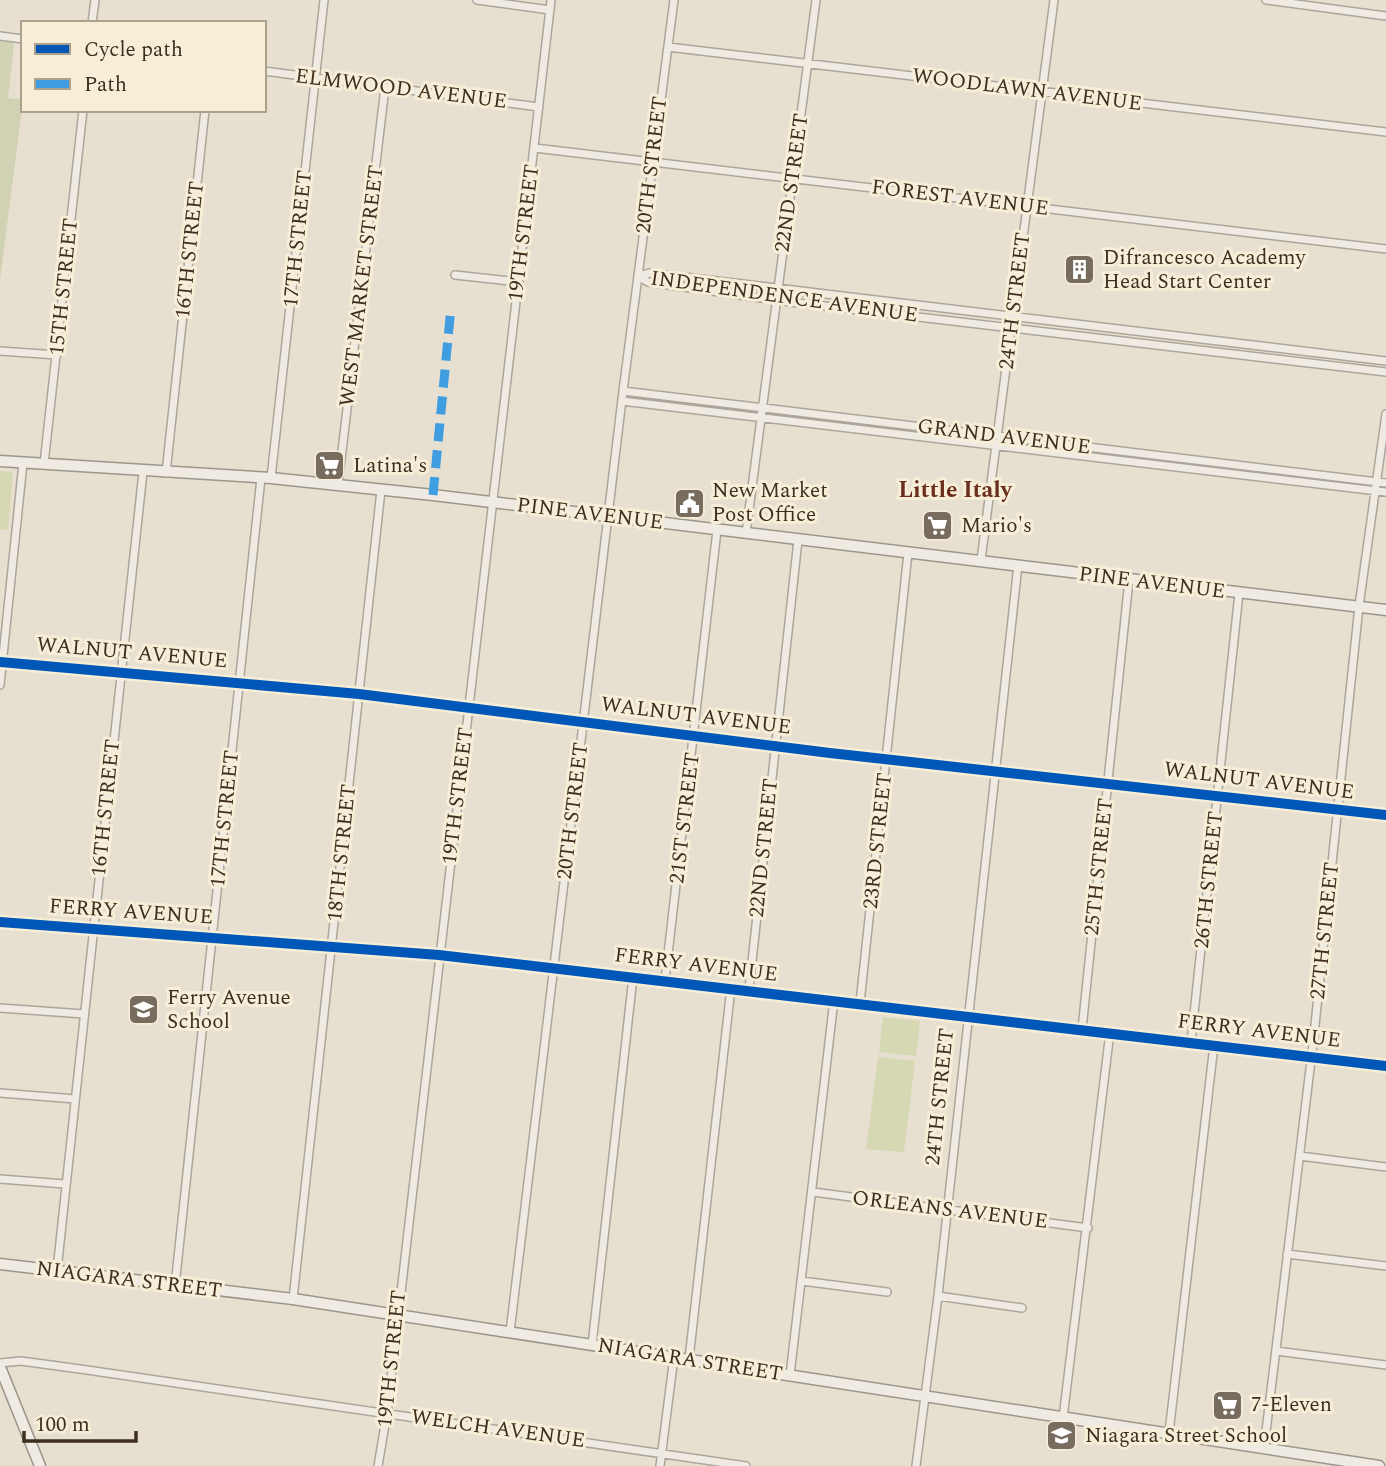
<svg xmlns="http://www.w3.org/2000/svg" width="1386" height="1466" font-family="Spectral,serif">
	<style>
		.green { fill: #d6d7b3 }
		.cemetery { fill: #d1d1b3 }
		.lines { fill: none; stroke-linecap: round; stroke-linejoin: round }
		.street-casing { stroke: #ada599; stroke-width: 10 }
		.secondary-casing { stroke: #9c958a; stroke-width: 13 }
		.primary-casing { stroke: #928b80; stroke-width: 14 }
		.street { stroke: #efebe3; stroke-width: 7 }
		.secondary { stroke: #efebe3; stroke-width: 10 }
		.primary { stroke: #e6e1d4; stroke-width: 10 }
		.quiet { stroke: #3f9de0; stroke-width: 9; stroke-dasharray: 18 9; stroke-linecap: butt }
		.cycleway-casing { stroke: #f7eed8; stroke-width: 15 }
		.cycleway { stroke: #0057b8; stroke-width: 10 }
		.labels { text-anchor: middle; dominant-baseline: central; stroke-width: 6; stroke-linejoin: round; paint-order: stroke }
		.street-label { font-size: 21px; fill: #3d2e20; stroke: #f7eed8 }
		.poi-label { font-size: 21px; fill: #3d2e20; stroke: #f7eed8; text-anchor: start }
		.neighbourhood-label { font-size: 23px; font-weight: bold; fill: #6b2e1e; stroke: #f7eed8 }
	</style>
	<rect width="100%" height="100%" fill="#e7e0d1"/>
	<path class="green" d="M0 471 13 472 8 530 0 529Z
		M883 1017 920 1021 916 1056 879 1052Z
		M878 1057 915 1061 904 1152 866 1149Z"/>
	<path class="cemetery" d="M0 40 11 41 14 45 8 98 23 100 0 280Z"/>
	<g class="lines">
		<defs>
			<path id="street" d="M477 0 550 10
				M1266 0 1386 16
				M92 23 95 0
				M0 36 23 39
				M668 47 1386 132
				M264 71 539 107
				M535 148 1386 249
				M455 275 519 282
				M638 276 648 282 790 302 1386 372
				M638 276 650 273 1386 361
				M0 351 57 355
				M623 391 1386 483
				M622 401 1386 492
				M44 464 83 110
				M166 473 205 110
				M271 478 324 0
				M338 485 385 87
				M746 533 816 0
				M981 560 1054 0
				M0 685 23 463
				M665 980 717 530
				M749 989 798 540
				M860 1003 908 553
				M0 1008 84 1014
				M1082 1029 1129 580
				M1191 1042 1239 593
				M0 1093 75 1099
				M1300 1156 1386 1167
				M0 1179 65 1184
				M813 1192 1088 1228
				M1287 1254 1386 1266
				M57 1270 143 472
				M802 1281 887 1292
				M175 1286 261 478
				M938 1296 1022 1308
				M293 1299 381 490
				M510 1332 623 391 674 0
				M592 1345 633 977
				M1276 1351 1386 1365
				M689 1359 731 988
				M0 1363 21 1361 80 1369 746 1466
				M790 1375 834 1000
				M1063 1418 1110 1032
				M1169 1433 1214 1045
				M1264 1448 1313 1044 1359 606 1386 414
				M378 1466 387 1413 551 0
				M660 1466 674 1357
				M916 1466 938 1296 1018 565"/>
			<path id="secondary" d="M0 461 271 478 433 495 1386 610
				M0 1264 293 1299 1379 1466
				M0 1367 40 1466"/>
			<path id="primary" d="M0 662 359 694 830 753 1386 815
				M0 922 439 955 1386 1066"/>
		</defs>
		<use href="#street" class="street-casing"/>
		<use href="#secondary" class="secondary-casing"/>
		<use href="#primary" class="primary-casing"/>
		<use href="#street" class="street"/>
		<use href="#secondary" class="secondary"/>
		<use href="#primary" class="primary"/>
		<path class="quiet" d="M433 495 451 307"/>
		<defs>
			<path id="cycleway" d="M0 662 359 694 830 753 1386 815
				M0 922 439 955 1386 1066"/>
		</defs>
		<use href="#cycleway" class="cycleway-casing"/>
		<use href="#cycleway" class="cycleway"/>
	</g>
	<defs>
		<symbol id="building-square" viewBox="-11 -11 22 22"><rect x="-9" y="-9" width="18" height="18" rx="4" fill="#786c5e" stroke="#f7eed8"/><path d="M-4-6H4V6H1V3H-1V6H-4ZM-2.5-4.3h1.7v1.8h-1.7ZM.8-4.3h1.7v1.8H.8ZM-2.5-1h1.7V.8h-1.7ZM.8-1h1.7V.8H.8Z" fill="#fff"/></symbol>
		<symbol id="supermarket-square" viewBox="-11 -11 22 22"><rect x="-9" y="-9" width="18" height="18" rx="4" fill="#786c5e" stroke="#f7eed8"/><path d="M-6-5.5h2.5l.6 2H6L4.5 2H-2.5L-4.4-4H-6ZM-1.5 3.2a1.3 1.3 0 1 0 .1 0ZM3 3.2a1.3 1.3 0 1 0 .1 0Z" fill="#fff"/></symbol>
		<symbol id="civic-square" viewBox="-11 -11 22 22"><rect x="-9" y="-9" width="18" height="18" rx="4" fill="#786c5e" stroke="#f7eed8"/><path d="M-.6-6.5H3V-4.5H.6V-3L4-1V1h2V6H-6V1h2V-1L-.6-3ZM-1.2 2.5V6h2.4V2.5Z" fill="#fff"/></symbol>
		<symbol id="school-square" viewBox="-11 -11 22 22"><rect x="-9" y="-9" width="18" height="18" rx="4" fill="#786c5e" stroke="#f7eed8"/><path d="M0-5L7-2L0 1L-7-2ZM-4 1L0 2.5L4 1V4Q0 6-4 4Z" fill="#fff"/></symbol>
	</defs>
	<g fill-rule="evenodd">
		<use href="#building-square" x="1062" y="252" width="35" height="35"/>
		<use href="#supermarket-square" x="312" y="448" width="35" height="35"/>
		<use href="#civic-square" x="672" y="486" width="35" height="35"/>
		<use href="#supermarket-square" x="920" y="508" width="35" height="35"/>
		<use href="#school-square" x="126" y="992" width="35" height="35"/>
		<use href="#supermarket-square" x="1210" y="1388" width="35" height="35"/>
		<use href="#school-square" x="1044" y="1418" width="35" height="35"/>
	</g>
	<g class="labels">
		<g class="street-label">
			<text transform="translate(401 89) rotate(7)">ELMWOOD AVENUE</text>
			<text transform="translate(1027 90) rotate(7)">WOODLAWN AVENUE</text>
			<text transform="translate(652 165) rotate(-83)">20TH STREET</text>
			<text transform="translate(792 183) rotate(-82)">22ND STREET</text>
			<text transform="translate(960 198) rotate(7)">FOREST AVENUE</text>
			<text transform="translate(524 233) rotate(-83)">19TH STREET</text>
			<text transform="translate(298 239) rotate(-84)">17TH STREET</text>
			<text transform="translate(190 250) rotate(-84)">16TH STREET</text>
			<text transform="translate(362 286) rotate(-83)">WEST MARKET STREET</text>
			<text transform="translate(64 287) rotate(-84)">15TH STREET</text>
			<text transform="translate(784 297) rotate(8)">INDEPENDENCE AVENUE</text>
			<text transform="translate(1015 301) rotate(-83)">24TH STREET</text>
			<text transform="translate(1004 437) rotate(7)">GRAND AVENUE</text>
			<text transform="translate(590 514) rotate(7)">PINE AVENUE</text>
			<text transform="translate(1152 583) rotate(7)">PINE AVENUE</text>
			<text transform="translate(132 653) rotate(5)">WALNUT AVENUE</text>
			<text transform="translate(696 716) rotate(7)">WALNUT AVENUE</text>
			<text transform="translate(1259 781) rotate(7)">WALNUT AVENUE</text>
			<text transform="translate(458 796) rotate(-83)">19TH STREET</text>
			<text transform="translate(106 808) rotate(-84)">16TH STREET</text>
			<text transform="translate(573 811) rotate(-83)">20TH STREET</text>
			<text transform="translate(685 818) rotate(-83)">21ST STREET</text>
			<text transform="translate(225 819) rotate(-84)">17TH STREET</text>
			<text transform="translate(878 841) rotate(-84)">23RD STREET</text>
			<text transform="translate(764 848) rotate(-84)">22ND STREET</text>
			<text transform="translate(342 853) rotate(-84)">18TH STREET</text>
			<text transform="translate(1099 867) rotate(-84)">25TH STREET</text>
			<text transform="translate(1209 880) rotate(-84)">26TH STREET</text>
			<text transform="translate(131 912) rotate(4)">FERRY AVENUE</text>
			<text transform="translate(1325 931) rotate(-84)">27TH STREET</text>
			<text transform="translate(696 965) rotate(7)">FERRY AVENUE</text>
			<text transform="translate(1259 1031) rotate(7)">FERRY AVENUE</text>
			<text transform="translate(940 1097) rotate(-84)">24TH STREET</text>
			<text transform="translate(950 1210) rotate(7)">ORLEANS AVENUE</text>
			<text transform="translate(129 1280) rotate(7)">NIAGARA STREET</text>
			<text transform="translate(392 1359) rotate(-84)">19TH STREET</text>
			<text transform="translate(690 1360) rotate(9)">NIAGARA STREET</text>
			<text transform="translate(498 1429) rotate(8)">WELCH AVENUE</text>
		</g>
		<g class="poi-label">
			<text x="1103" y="258">Difrancesco Academy<tspan x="1103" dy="24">Head Start Center</tspan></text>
			<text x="353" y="466">Latina's</text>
			<text x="712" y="491">New Market<tspan x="712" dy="24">Post Office</tspan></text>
			<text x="961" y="526">Mario's</text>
			<text x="167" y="998">Ferry Avenue<tspan x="167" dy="24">School</tspan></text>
			<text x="1251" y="1405">7-Eleven</text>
			<text x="1085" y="1436">Niagara Street School</text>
		</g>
		<g class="neighbourhood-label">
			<text x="955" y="490">Little Italy</text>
		</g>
	</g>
	<rect x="21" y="21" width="245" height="91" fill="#f7eed8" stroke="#ada18e" stroke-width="2"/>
	<rect x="35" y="44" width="35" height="10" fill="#0057b8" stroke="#ada18e" stroke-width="2"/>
	<text x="84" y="56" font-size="21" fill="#3d2e20">Cycle path</text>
	<rect x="35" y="79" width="35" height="10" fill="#3f9de0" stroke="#ada18e" stroke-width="2"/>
	<text x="84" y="91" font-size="21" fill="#3d2e20">Path</text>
	<path d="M24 1431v10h112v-10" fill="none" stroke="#3d2e20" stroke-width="3.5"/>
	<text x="35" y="1431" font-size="21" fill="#3d2e20" stroke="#f7eed8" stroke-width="5" paint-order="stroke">100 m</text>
</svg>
